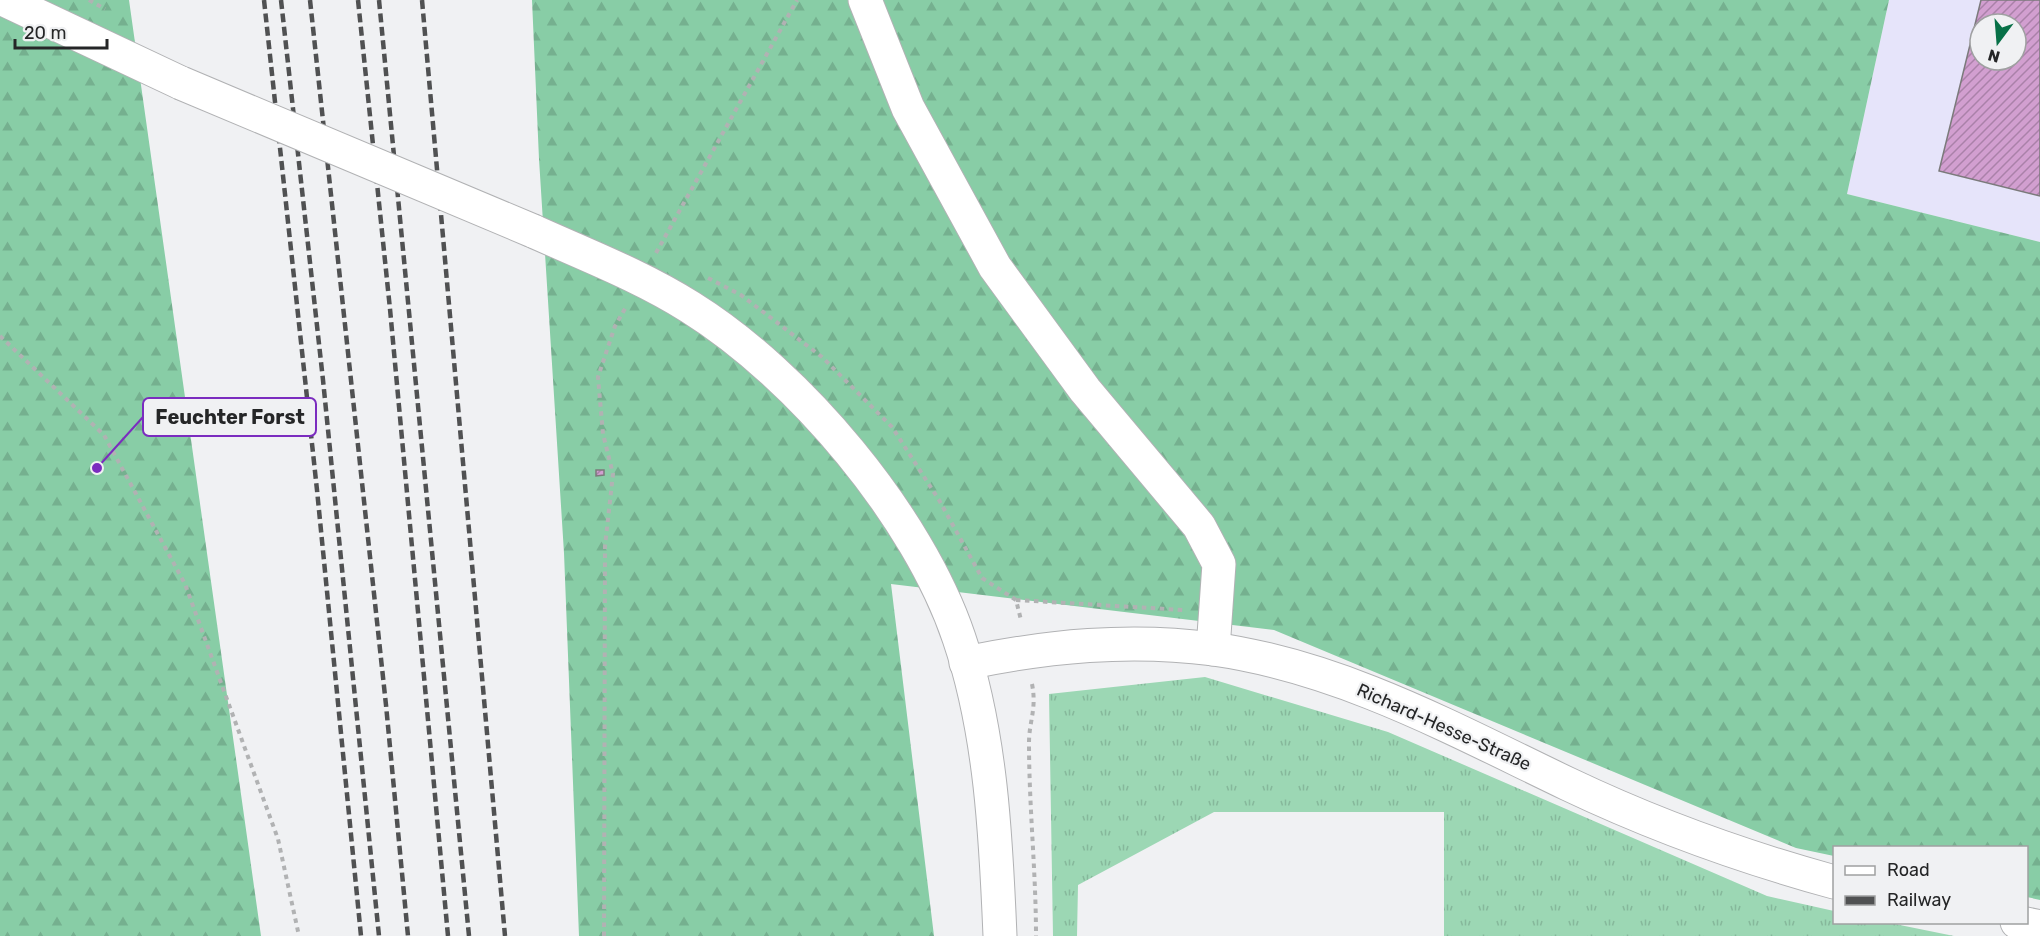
<svg xmlns="http://www.w3.org/2000/svg" width="2040" height="936" font-family="Rubik,sans-serif">
	<style>
		.industrial { fill: #e6e4fa; fill-rule: evenodd }
		.grass { fill: url(#grass-tufts) }
		.forest { fill: url(#forest-firs) }
		.building { fill: url(#building-hatch); stroke: #7b7a7b; stroke-width: 1.5; fill-rule: evenodd }
		.lines { fill: none; stroke-linecap: round; stroke-linejoin: round }
		.minor-casing { stroke: #b1b2b4; stroke-width: 35 }
		.tertiary-casing { stroke: #b1b2b4; stroke-width: 35 }
		.secondary-casing { stroke: #b1b2b4; stroke-width: 35 }
		.path { stroke: #b1b2b3; stroke-width: 4; stroke-dasharray: 4.5 4.5; stroke-linecap: butt }
		.minor { stroke: #fff; stroke-width: 33 }
		.tertiary { stroke: #fff; stroke-width: 33 }
		.secondary { stroke: #fff; stroke-width: 33 }
		.rail { stroke: #505152; stroke-width: 4.5; stroke-dasharray: 9 4.5; stroke-linecap: butt }
		.secondary-bridge-casing { stroke: #b1b2b4; stroke-width: 35; stroke-linecap: butt }
		.secondary-bridge { stroke: #fff; stroke-width: 33 }
		.labels { text-anchor: middle; dominant-baseline: central; stroke-width: 4.5; stroke-linejoin: round; paint-order: stroke }
		.street-label { font-size: 18px; fill: #252627; stroke: #f0f1f3 }
		.leader { fill: none; stroke: #7b2cbf; stroke-width: 2 }
		.callout-dot { fill: #7b2cbf; stroke: #f0f1f3; stroke-width: 2 }
		.callout { fill: #f0f1f3; stroke: #7b2cbf; stroke-width: 2 }
		.callout-label { font-size: 20px; text-anchor: middle; font-weight: bold; fill: #252627 }
	</style>
	<defs>
		<pattern id="grass-tufts" width="24" height="20" patternUnits="userSpaceOnUse" patternTransform="scale(1.5)"><rect width="24" height="20" fill="#9cd7b4"/><path d="M3 7l-1-3M5 7V3M7 7l1-3M15 17l-1-3M17 17v-4M19 17l1-3" fill="none" stroke="#86b89b"/></pattern>
		<pattern id="forest-firs" width="22" height="20" patternUnits="userSpaceOnUse" patternTransform="scale(1.5)"><rect width="22" height="20" fill="#88cda6"/><path d="M5 1l3.5 6h-7zM16 11l3.5 6h-7z" fill="#75b08f"/></pattern>
		<pattern id="building-hatch" width="6" height="6" patternUnits="userSpaceOnUse" patternTransform="scale(1.5)"><rect width="6" height="6" fill="#d29fd0"/><path d="M-1 1l2-2M0 6l6-6M5 7l2-2" fill="none" stroke="#aa81a9"/></pattern>
	</defs>
	<rect width="100%" height="100%" fill="#f0f1f3"/>
	<path class="industrial" d="M1889 0H2040V242L1847 194ZM1980 24H2016V60H1980Z"/>
	<path class="grass" d="M1205 677 1388 732 1767 896 1834 911V922L1890 923 1954 936H1444V812H1214L1078 885 1077 936H1053L1049 694Z"/>
	<path class="forest" d="M0 0H129L261 936H0Z
		M532 0H1889L1847 194 2040 242V900L2027 897 2026 848H1834V856L1796 848 1274 630 891 584 934 936H579L564 553 539 159Z"/>
	<path class="building" d="M1981 0H2040V196L1939 171ZM1980 24H2016V60H1980Z
		M596 470H604V475L596 476Z"/>
	<g class="lines">
		<defs>
			<path id="minor" d="M865 0 908 108 995 267 1085 390 1199 526 1219 564 1213 649"/>
			<path id="tertiary" d="M966 663C1048 646 1129 638 1213 649 1341 667 1453 729 1568 784 1654 825 1743 857 1834 882
				M2017 922 2040 927"/>
			<path id="secondary" d="M5 0 181 83
				M533 231C586 255 641 276 690 307 799 375 918 516 959 638 991 732 996 838 1000 936"/>
		</defs>
		<use href="#minor" class="minor-casing"/>
		<use href="#tertiary" class="tertiary-casing"/>
		<use href="#secondary" class="secondary-casing"/>
		<path class="path" d="M89 0 105 9
			M656 253 797 0
			M708 278 741 295 822 357 892 427 939 500 982 578 1016 600 1021 620
			M0 336 104 435 185 584 278 839 299 936
			M1016 600 1183 610
			M1032 684C1037 709 1029 721 1029 743 1029 807 1036 872 1036 936
			M604 936 605 546 613 474 603 434 598 377 615 326 626 307"/>
		<use href="#minor" class="minor"/>
		<use href="#tertiary" class="tertiary"/>
		<use href="#secondary" class="secondary"/>
		<path class="rail" d="M264 0 317 490 361 936
			M281 0 323 380 379 936
			M310 0 386 705 408 936
			M358 0 390 309 448 936
			M379 0 469 936
			M422 0 505 936"/>
		<defs>
			<path id="secondary-bridge" d="M181 83 533 231"/>
		</defs>
		<use href="#secondary-bridge" class="secondary-bridge-casing"/>
		<use href="#secondary-bridge" class="secondary-bridge"/>
	</g>
	<g class="labels">
		<g class="street-label">
			<text transform="translate(1444 727) rotate(24)">Richard-Hesse-Straße</text>
		</g>
	</g>
	<path class="leader" d="M97 468L143 417"/>
	<circle class="callout-dot" cx="97" cy="468" r="6"/>
	<rect class="callout" x="143" y="398" width="173" height="38" rx="6"/>
	<g class="callout-label">
		<text x="230" y="424">Feuchter Forst</text>
	</g>
	<rect x="1833" y="846" width="195" height="78" fill="#f0f1f3" stroke="#9fa0a1" stroke-width="1.5"/>
	<rect x="1845" y="866" width="30" height="9" fill="#ffffff" stroke="#9fa0a1" stroke-width="1.5"/>
	<text x="1887" y="876" font-size="18" fill="#252627">Road</text>
	<rect x="1845" y="896" width="30" height="9" fill="#505152" stroke="#9fa0a1" stroke-width="1.5"/>
	<text x="1887" y="906" font-size="18" fill="#252627">Railway</text>
	<g transform="translate(1998 42) rotate(196)"><circle r="28" fill="#f0f1f3" stroke="#9fa0a1" stroke-width="1.5"/>
	<path d="M0-4.5L10 22L0 15L-10 22Z" fill="#077047"/>
	<text y="-9" font-size="16" font-weight="bold" text-anchor="middle" fill="#252627">N</text>
	</g>
	<path d="M15 39v9h92v-9" fill="none" stroke="#252627" stroke-width="3"/>
	<text x="24" y="39" font-size="18" fill="#252627" stroke="#f0f1f3" stroke-width="4.5" paint-order="stroke">20 m</text>
</svg>
